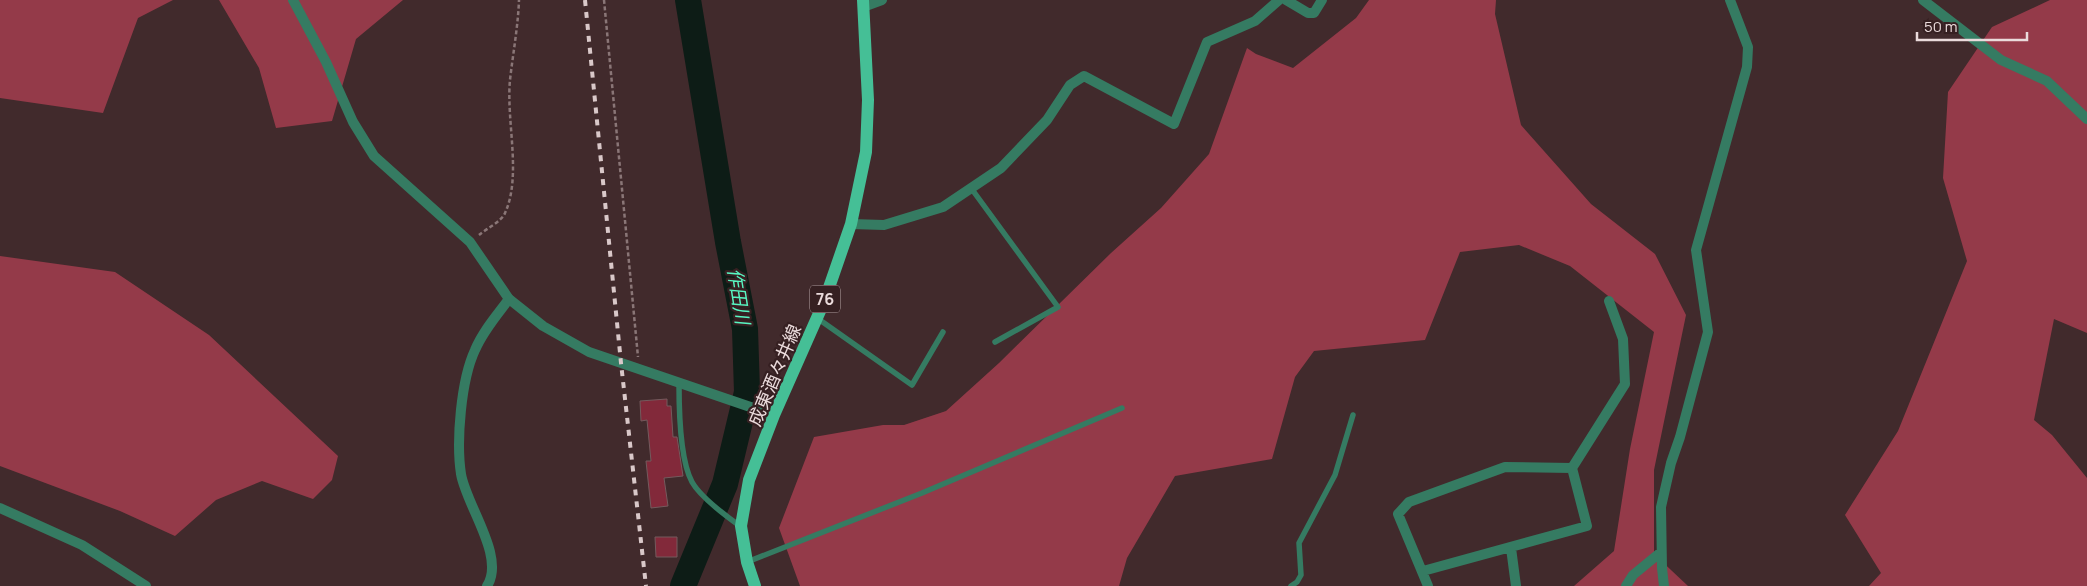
<svg xmlns="http://www.w3.org/2000/svg" width="2087" height="586" font-family="Manrope,'Noto Sans JP',sans-serif">
	<style>
		.forest { fill: #943a49 }
		.lines { fill: none; stroke-linecap: round; stroke-linejoin: round }
		.river { stroke: #0d1c16; stroke-width: 26 }
		.building { fill: #82293a; stroke: #745a5d }
		.path { stroke: #8a7677; stroke-width: 2.5; stroke-dasharray: 4 2.5; stroke-linecap: butt }
		.service { stroke: #357b62; stroke-width: 5.5 }
		.minor { stroke: #357b62; stroke-width: 10 }
		.tertiary { stroke: #357b62; stroke-width: 10 }
		.primary { stroke: #45bf96; stroke-width: 12 }
		.rail { stroke: #d9c8c9; stroke-width: 4; stroke-dasharray: 6 6; stroke-linecap: butt }
		.labels { text-anchor: middle; dominant-baseline: central; stroke-width: 4.5; stroke-linejoin: round; paint-order: stroke }
		.shield { fill: #362022; stroke: #b5a3a4; stroke-width: 1 }
		.shield-label { font-size: 16px; font-weight: bold; fill: #ebdbdc }
		.street-label { font-size: 18px; fill: #ebdbdc; stroke: #362022 }
		.water-label { font-size: 19px; font-style: italic; fill: #58f6c2; stroke: #362022 }
	</style>
	<rect width="100%" height="100%" fill="#412a2c"/>
	<path class="forest" d="M0 0H173L138 18 103 113 0 98Z
		M219 0H403L356 39 332 121 276 128 259 68Z
		M1369 0H1496L1495 14 1521 125 1591 204 1655 254 1686 315 1654 470V554L1688 586H1574L1614 551 1630 449 1654 332 1570 266 1519 245 1460 252 1425 340 1314 351 1295 377 1272 459 1175 476 1127 558 1119 586H800L779 528 814 437 883 425H904L946 411 999 363 1111 253 1161 208 1209 154 1247 48 1256 54 1293 68 1356 18Z
		M2050 0H2087V333L2054 319 2034 420 2052 435 2087 478V586H1869L1881 573 1845 515 1898 431 1967 261 1943 178 1948 92 1992 27Z
		M0 256 115 272 209 335 338 456 332 480 313 499 262 481 216 500 175 536 120 511 0 466Z"/>
	<g class="lines">
		<path class="river" d="M683 586 725 484 747 392 745 329 728 242 688 0"/>
	</g>
	<path class="building" d="M667 399V406H671L673 437H677L683 476 664 478 668 506 651 508 646 461H651L647 420 641 421 640 401Z
		M655 537H677V557H656Z"/>
	<g class="lines">
		<path class="path" d="M604 0 638 357
			M479 235C486 229 502 221 505 213 522 176 506 121 510 80 513 53 518 27 519 0"/>
		<path class="service" d="M971 188 1058 307 995 342
			M817 318 912 385 943 332
			M679 384C679 409 680 460 692 482 701 498 726 516 740 526
			M747 562 922 493 1122 408
			M1291 586 1297 582 1301 575 1299 543 1335 475 1353 415"/>
		<path class="minor" d="M1286 0 1308 13H1314L1322 0
			M1923 0 2001 60 2047 81 2087 119
			M863 7 882 0
			M851 224 884 225 943 207 1001 168 1047 120 1070 85 1084 76 1174 124 1207 42 1255 21 1279 0
			M0 508 82 545 146 586
			M1511 548 1516 586
			M1423 571 1587 526 1572 468 1625 384 1623 339 1609 301
			M487 586C506 557 466 505 461 474 456 441 461 380 475 350 483 331 497 315 509 299
			M1428 586 1398 514 1409 502 1505 467 1572 468
			M1626 586 1633 575 1661 552
			M1664 586 1662 568 1661 507 1671 463 1680 437 1708 332 1696 250 1747 67 1748 47 1730 0"/>
		<path class="tertiary" d="M293 0 326 62 353 122 374 156 470 242 509 299 543 326 589 352 774 415"/>
		<path class="primary" d="M755 586 747 562 741 526 749 480 774 415 824 302 851 224 866 152 868 100 863 0"/>
		<path class="rail" d="M585 0 621 363 646 586"/>
	</g>
	<g class="labels">
		<rect class="shield" x="810" y="285.5" width="30" height="27" rx="4"/>
		<g class="shield-label">
			<text x="825" y="299">76</text>
		</g>
		<g class="street-label">
			<text transform="translate(774 375) rotate(-67)">成東酒々井線</text>
		</g>
		<g class="water-label">
			<text transform="translate(739 296) rotate(81)">作田川</text>
		</g>
	</g>
	<path d="M1917 32v8h110v-8" fill="none" stroke="#ebdbdc" stroke-width="2.5"/>
	<text x="1924" y="32" font-size="15" fill="#ebdbdc" stroke="#362022" stroke-width="4" paint-order="stroke">50 m</text>
</svg>
